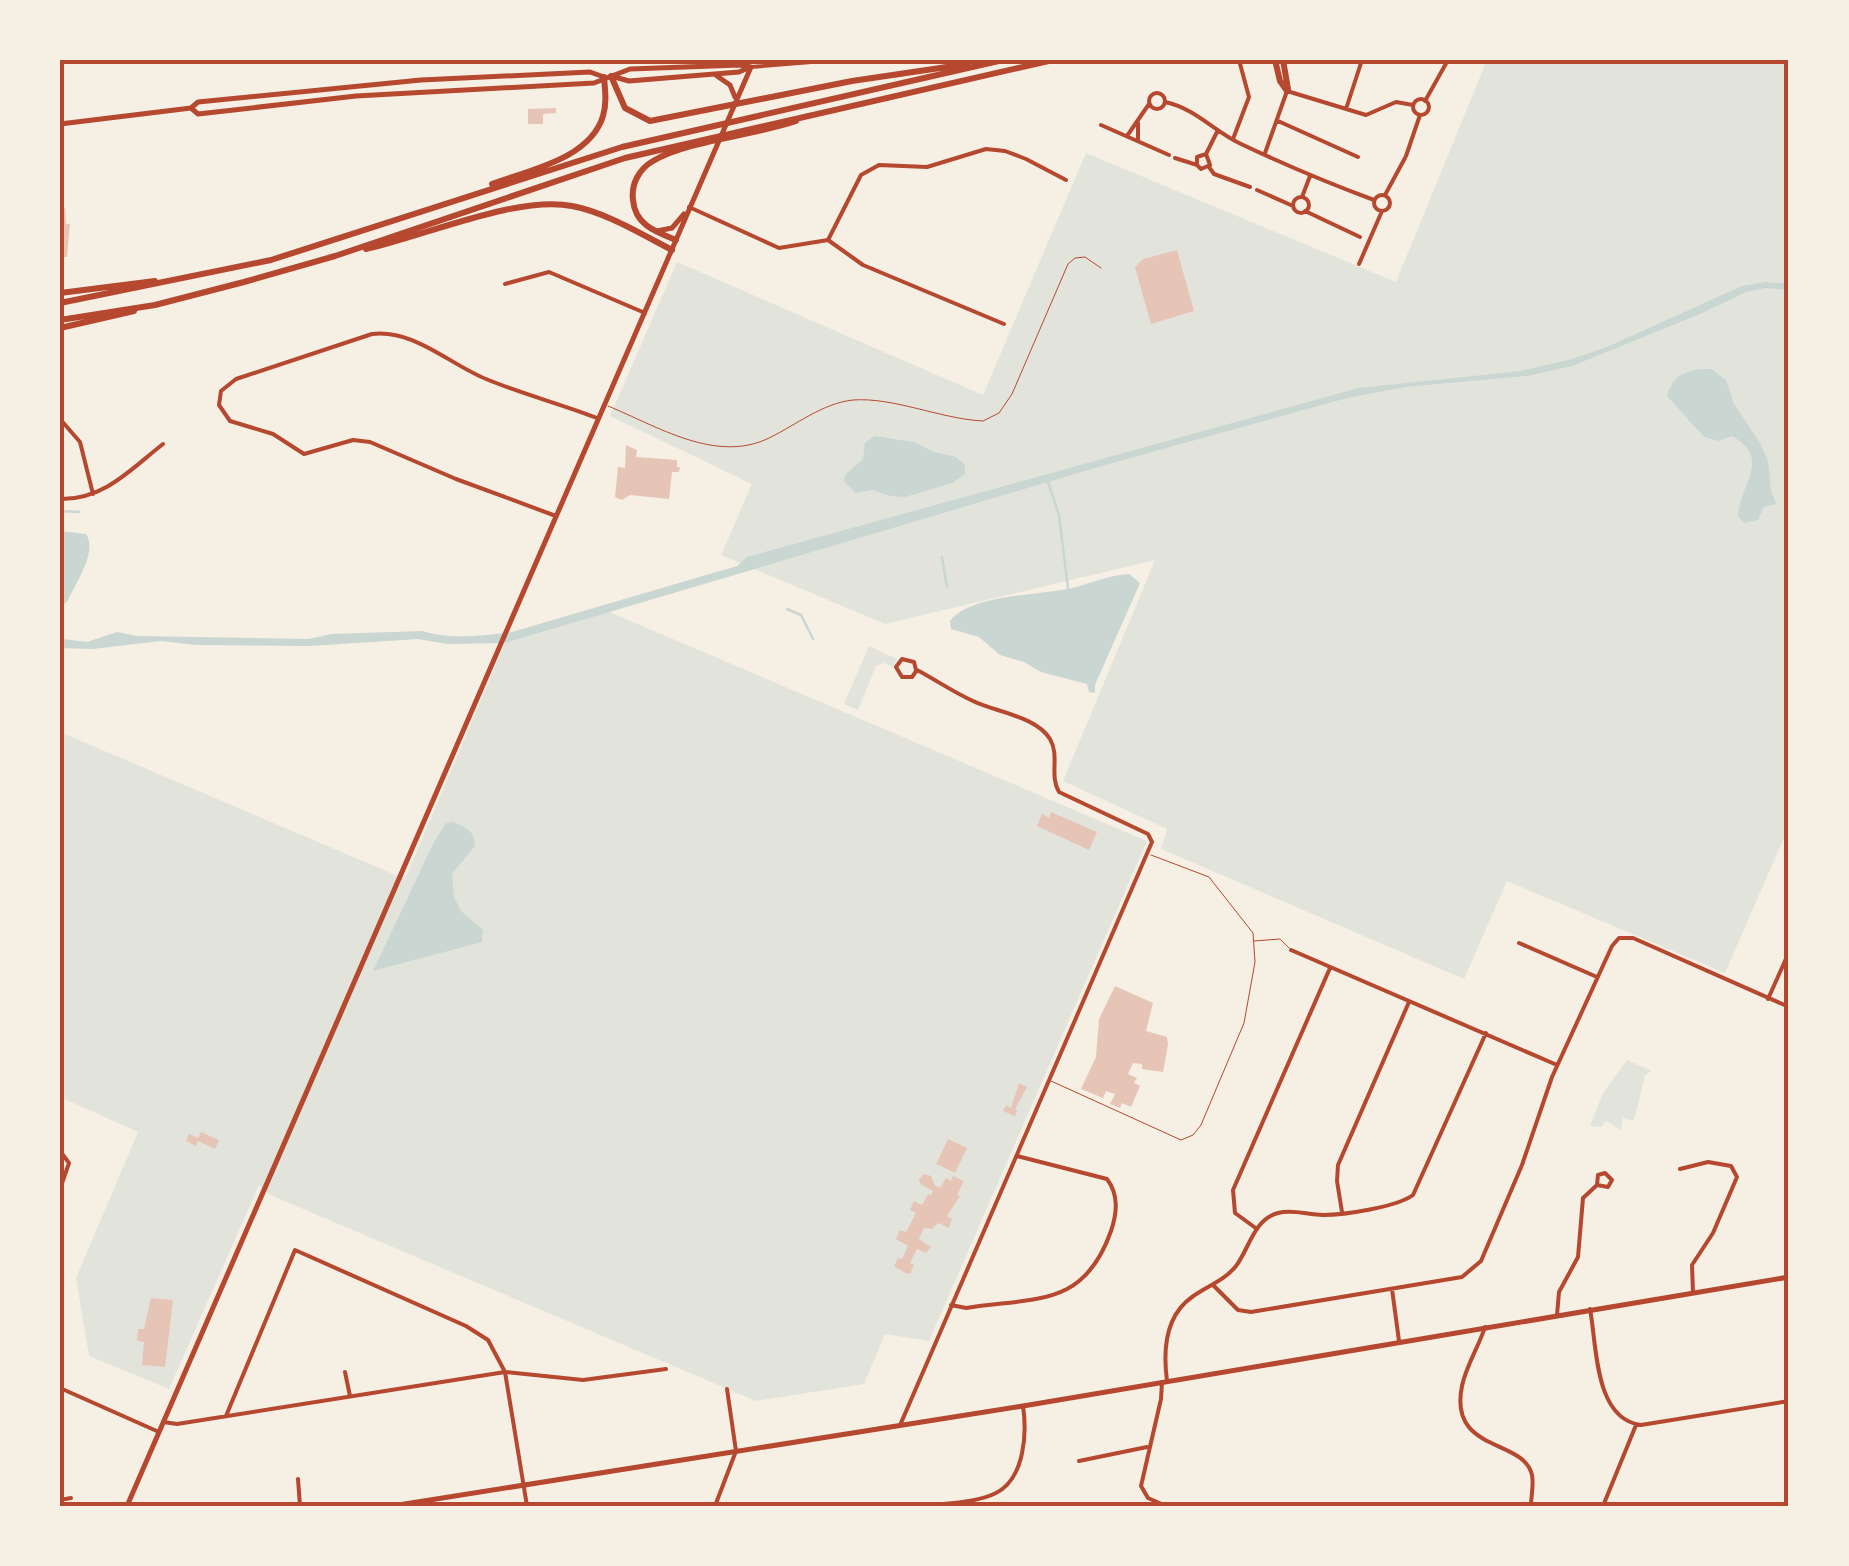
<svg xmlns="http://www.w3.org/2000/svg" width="1849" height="1566" font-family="'Roboto Serif',serif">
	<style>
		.green { fill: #e2e4dc }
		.water { fill: #c9d6d2 }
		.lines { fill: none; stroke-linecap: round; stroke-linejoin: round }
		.stream { stroke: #c9d6d2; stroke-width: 2.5 }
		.building { fill: #e6c5b7 }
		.service { stroke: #b5482f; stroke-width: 1 }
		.minor { stroke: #b5482f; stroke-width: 4 }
		.tertiary { stroke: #b5482f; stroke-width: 4 }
		.secondary { stroke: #b5482f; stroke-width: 5 }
		.motorway { stroke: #b5482f; stroke-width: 6 }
		.neatline { fill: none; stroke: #b5482f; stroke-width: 4 }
	</style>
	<rect width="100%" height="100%" fill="#f6efe4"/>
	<path class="green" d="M1487 60H1789V826L1725 973 1507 881 1464 979 1161 849 1167 829 1063 781 1155 560 885 624 721 555 752 484 610 416 677 262 983 395 1086 153 1396 282Z
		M607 611 1147 841 929 1341 885 1334 864 1384 756 1401 270 1195 259 1185 169 1389 89 1356 76 1278 138 1132 60 1097V732L405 879 505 643Z
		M869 646 897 659 893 667 884 663 876 666 858 710 844 704Z
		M1627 1060 1652 1071 1645 1075 1635 1117 1632 1121 1623 1118 1621 1130 1606 1121 1601 1127 1590 1126 1603 1093Z"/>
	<path class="water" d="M1766 282 1789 284V290L1766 288 1746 292 1700 314 1572 366 1527 376 1405 387 1347 398 1105 465 505 643 447 644 418 639 310 646 196 645 161 641 92 649 60 648V623L63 639 87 642 117 632 137 636 308 639 332 634 423 631C450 640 484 636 512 632L737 566 747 557 1359 388 1521 371 1572 359 1607 347 1742 286Z
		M1711 369 1726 380 1734 404 1760 443 1768 461 1771 491 1776 504 1764 507 1758 520 1744 523 1738 516C1739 485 1773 459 1732 436L1718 441 1704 437 1667 396C1672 374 1690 368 1711 369Z
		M874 436 914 442 934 452 956 457 965 465V474L952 483 905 497 890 496 873 490 855 493 844 481 846 474 863 459 865 443Z
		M60 531 86 534C98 552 75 584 67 602L60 607Z
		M1129 574 1140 583 1095 685V693L1089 692 1087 684 1041 672 1024 662 1000 655 979 637 951 629 950 621C972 593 1043 596 1076 587 1094 582 1111 575 1129 574Z
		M452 822C465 826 475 831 475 846L452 874 454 897 461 911 483 930 482 942 373 971 434 842 446 823Z"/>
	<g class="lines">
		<path class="stream" d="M1048 482 1059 515 1068 588
			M60 511 79 512
			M942 557 947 587
			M787 609 801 615 813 639"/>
	</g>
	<path class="building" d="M556 108V113L543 114V124H528V109Z
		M60 208H65L66 224H70L67 257H60Z
		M1177 250 1194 311 1151 324 1135 267 1143 259Z
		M626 445 637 450 636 457 677 460V467H680L679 472H672L669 499 630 495 622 500 615 497 618 467 625 468Z
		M1051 812 1097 832 1089 850 1037 826 1042 814 1049 818Z
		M1115 986 1153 1003 1146 1031 1167 1037 1168 1045 1163 1072 1142 1069V1064L1133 1063 1128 1074 1137 1078 1134 1083 1140 1086 1131 1107 1122 1103 1120 1108 1110 1104 1115 1094 1106 1091 1103 1098 1081 1089 1096 1057 1099 1019Z
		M1019 1083 1027 1087 1015 1109 1017 1111 1015 1116 1003 1111 1006 1105 1011 1108Z
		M201 1132 219 1140 215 1149 198 1141 196 1146 186 1141 189 1134 198 1138Z
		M948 1139 967 1148 955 1173 936 1164Z
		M924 1174 931 1176 935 1186 941 1187 946 1178 951 1181 953 1176 964 1181 957 1195 960 1196 947 1216 952 1219 949 1228 938 1223 932 1229 924 1228 919 1239 931 1247 926 1253 917 1249 910 1263 914 1265 910 1274 905 1273 894 1266 898 1258 902 1259 908 1246 896 1239 900 1230 906 1232 916 1213 910 1210 914 1201 922 1205 928 1194 931 1195 933 1191 920 1184 919 1179Z
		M151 1298 173 1300 165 1367 142 1365 144 1342 137 1341 138 1329H144Z"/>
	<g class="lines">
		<path class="service" d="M608 406C657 426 716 464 769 438 796 425 823 403 853 400 894 397 941 419 983 421L999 413 1012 394 1068 264 1075 258 1085 257 1101 268
			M1254 941 1280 939 1289 948
			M1051 1081 1181 1140 1193 1135 1201 1125 1244 1023 1255 962 1253 933 1209 877 1151 855"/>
		<path class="minor" d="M751 67 836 60
			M1149 101a8 8 0 1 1 16 0a8 8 0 1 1-16 0Z
			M1413 107a8 8 0 1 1 16 0a8 8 0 1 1-16 0Z
			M1425 101 1448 60
			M1165 102C1194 108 1213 130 1239 143 1283 164 1328 183 1374 200
			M1346 109 1362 60
			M1278 121 1358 157
			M1101 125 1169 155
			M1127 136 1149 104
			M1233 139 1249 97 1239 60
			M1138 141V123
			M1265 153 1287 91 1366 115 1396 102 1413 105
			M1206 154 1210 165 1201 169 1197 165V157L1206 154 1218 130
			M1406 156 1420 115
			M1175 158 1197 165
			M1209 167 1214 174 1250 187
			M1257 190 1293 206
			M1385 195 1405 158
			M1374 203a8 8 0 1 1 16 0a8 8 0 1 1-16 0Z
			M1302 197 1310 176
			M1293 205a8 8 0 1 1 16 0a8 8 0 1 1-16 0Z
			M689 207 779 248 828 240 861 175 879 165 927 167 986 149 1005 151 1026 159 1066 180
			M1305 211 1360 237
			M828 240 863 265 1004 324
			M1359 264 1382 211
			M505 284 549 272 645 313
			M60 419 80 442 93 494
			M60 499C104 500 131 469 163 444
			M556 516 456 479 370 442 353 440 304 454 273 434 230 421 219 405 221 391 236 379 372 334C414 329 449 364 486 379 522 394 561 404 597 418
			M1519 943 1597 977
			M1291 950 1557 1065
			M1768 999 1789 952
			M60 1151 69 1163 60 1189
			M1680 1169 1708 1162 1731 1166 1737 1177 1713 1233 1692 1265 1693 1292
			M1342 1212 1337 1181 1338 1165 1409 1002
			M1257 1229 1235 1213 1233 1190 1330 968
			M1213 1285 1238 1310 1251 1312 1462 1277 1481 1261 1522 1165 1552 1077 1612 946 1619 938H1633L1789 1007
			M1392 1289 1399 1341
			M951 1305 966 1308C1036 1297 1084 1308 1111 1231 1117 1213 1119 1195 1107 1179L1017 1156
			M1590 1309C1597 1345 1594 1419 1641 1425L1789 1401
			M1557 1315 1559 1292 1578 1257 1583 1198 1597 1185 1598 1175 1605 1173 1612 1180 1608 1187 1597 1185
			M1485 1327C1479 1346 1466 1366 1462 1386 1448 1453 1524 1438 1532 1475 1534 1485 1531 1496 1531 1506
			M345 1372 350 1396
			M1167 1381C1163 1351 1165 1316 1192 1297 1207 1286 1224 1281 1236 1266 1249 1249 1254 1219 1278 1213 1293 1209 1308 1215 1323 1215 1344 1215 1397 1207 1413 1195L1486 1033
			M1162 1382 1161 1399 1141 1486 1148 1498 1166 1506
			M60 1388 159 1432
			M727 1389 736 1451
			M226 1416 295 1250 466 1326 488 1340 505 1372 527 1506
			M163 1422 177 1424 505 1372 583 1380 666 1369
			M901 1423 1152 842 1148 834 1059 792C1049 775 1060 756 1050 739 1036 716 995 712 973 701 953 692 936 680 917 670L912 677H902L896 667 902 659 914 662 916 670
			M1079 1461 1147 1447
			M298 1479 300 1506
			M60 1500 71 1498
			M925 1506C947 1503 976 1503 996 1493 1025 1478 1027 1433 1023 1406
			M1603 1506 1636 1425"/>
		<path class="tertiary" d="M715 1506 736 1451"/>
		<path class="secondary" d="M611 76 629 81 739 72 748 68
			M717 76 730 85 735 97
			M191 108 198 114 356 96 594 83 630 69 740 65 751 67
			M60 124 191 108 198 102 421 80 590 72 604 77
			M657 231 672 228 684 214
			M127 1506 751 67
			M392 1506 1023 1406 1789 1277"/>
		<path class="motorway" d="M1275 60 1280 81 1287 91
			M1283 60 1288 89
			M611 76 625 108 650 121 852 81 967 64
			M492 184C529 170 590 159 603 116 607 103 605 90 604 77
			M676 240C656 232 635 225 633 200 631 184 639 169 653 161 685 141 756 135 796 121
			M366 249C422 237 517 195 572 206 605 212 641 234 672 250
			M60 293 155 281
			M60 303 271 260 622 147 1003 60
			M60 320 155 305 244 282 335 256 625 158 1053 60
			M60 328 134 311"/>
	</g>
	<rect width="1849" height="1566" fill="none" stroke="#f6efe4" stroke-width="125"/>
	<rect x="62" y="62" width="1724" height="1442" class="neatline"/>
</svg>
